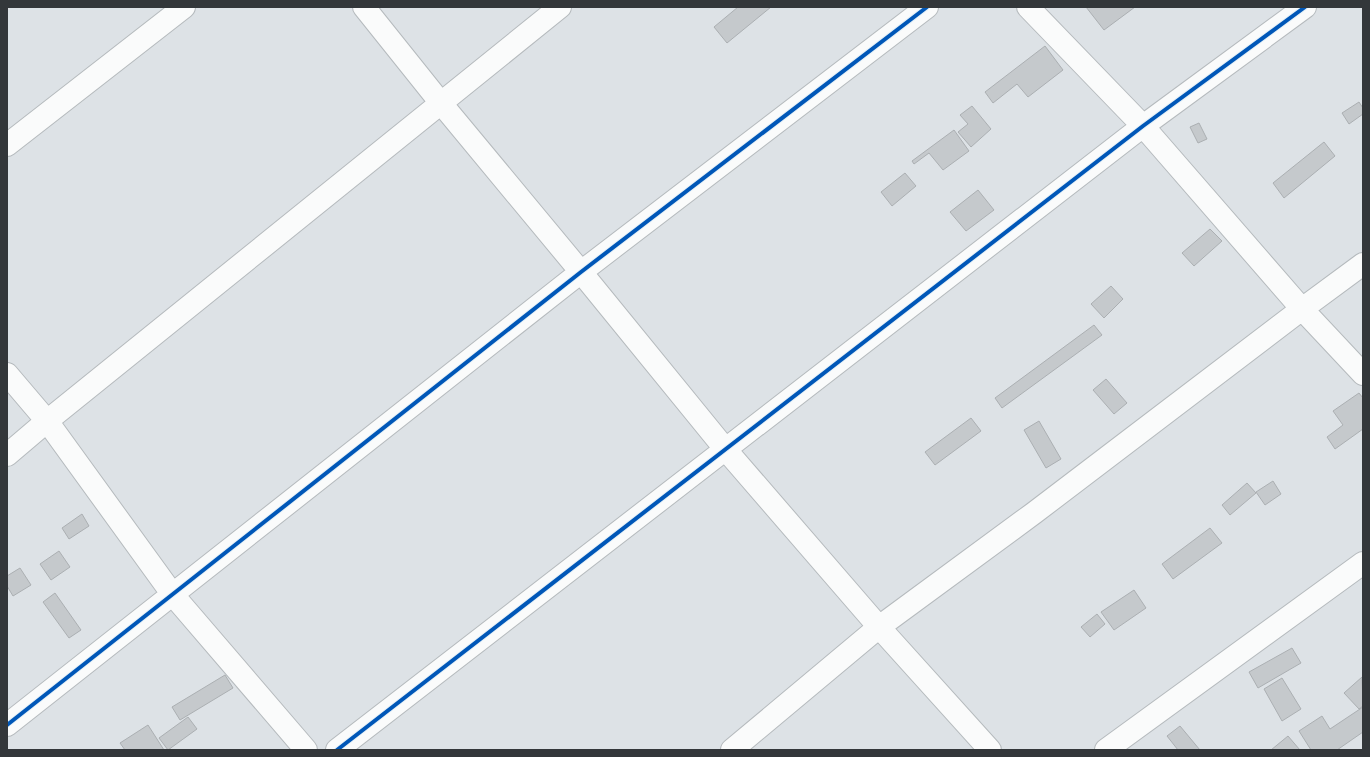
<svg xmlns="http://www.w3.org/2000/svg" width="1370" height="757" font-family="Ubuntu,sans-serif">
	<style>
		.building { fill: #c5c9cc; stroke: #abafb2 }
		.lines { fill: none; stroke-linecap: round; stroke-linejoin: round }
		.minor-casing { stroke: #b5babd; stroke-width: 24 }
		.minor { stroke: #fafbfb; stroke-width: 22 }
		.cycleway-casing { stroke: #e6f1f7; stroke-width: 6 }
		.cycleway { stroke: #0057b8; stroke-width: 4 }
	</style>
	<rect width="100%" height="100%" fill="#dde2e6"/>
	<path class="building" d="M738 7H771L727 43 714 27Z
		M1086 7H1135L1104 30Z
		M1045 46 1063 70 1028 97 1017 84 993 103 985 92Z
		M1359 102 1363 108V114L1349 124 1342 113Z
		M972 106 991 129 971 147 958 132 968 124 960 115Z
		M1199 123 1207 139 1198 143 1190 127Z
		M954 130 969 151 943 170 929 153 914 164 912 161Z
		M1324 142 1335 156 1284 198 1273 183Z
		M905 173 916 186 892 206 881 192Z
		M978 190 994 210 966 231 950 212Z
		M1210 229 1222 241 1194 266 1182 253Z
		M1111 286 1123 299 1104 318 1091 304Z
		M1094 325 1102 335 1002 408 995 398Z
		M1106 379 1127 403 1114 414 1093 390Z
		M1359 393 1363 398V429L1335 449 1327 437 1343 425 1333 411Z
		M971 418 981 431 935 465 925 452Z
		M1039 421 1061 459 1046 468 1024 430Z
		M1273 481 1281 494 1265 505 1256 492Z
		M1247 483 1256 493 1230 515 1222 505Z
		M82 514 89 526 69 539 62 528Z
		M1210 528 1222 543 1173 579 1162 564Z
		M59 551 70 567 51 580 40 564Z
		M20 568 31 585 13 596 7 586V576Z
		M1134 590 1146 608 1114 630 1101 612Z
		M55 593 81 630 69 638 43 602Z
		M1097 614 1105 624 1090 637 1081 627Z
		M1292 648 1301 663 1258 688 1249 672Z
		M225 675 233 688 180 720 172 707Z
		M1362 677 1363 706 1359 709 1344 693Z
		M1282 678 1301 709 1282 721 1264 689Z
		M1363 707V732L1337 750H1311L1299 731 1322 716 1330 729Z
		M188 717 197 729 168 750 159 738Z
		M148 725 164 750H125L120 743Z
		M1180 726 1200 750H1178L1167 736Z
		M1288 736 1300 750H1271Z"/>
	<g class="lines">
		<defs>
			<path id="minor" d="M364 7 440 102 581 272 726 450 879 627 990 750
				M1028 7 1143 126 1302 309 1363 374
				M7 145 184 7
				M7 374 47 421 173 595 306 750
				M7 455 47 421 560 7
				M7 725 581 272 927 7
				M337 750 1143 126 1305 7
				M732 750 879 627 1034 513 1302 309 1363 264
				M1106 750 1363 563"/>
		</defs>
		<use href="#minor" class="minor-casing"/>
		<use href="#minor" class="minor"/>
		<defs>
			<path id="cycleway" d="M7 725 581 272 927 7
				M337 750 1143 126 1305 7"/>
		</defs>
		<use href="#cycleway" class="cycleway-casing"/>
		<use href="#cycleway" class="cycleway"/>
	</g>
	<rect width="1370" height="757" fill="none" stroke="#33373a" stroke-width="16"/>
</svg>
